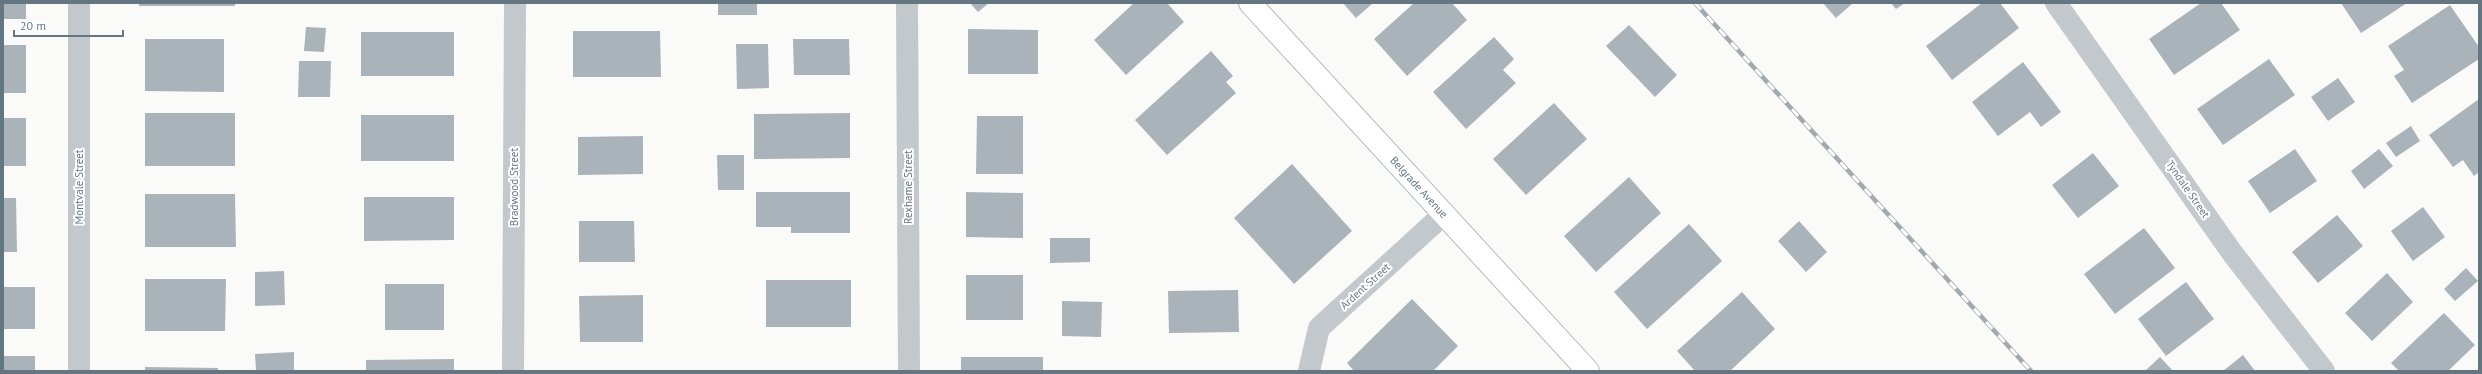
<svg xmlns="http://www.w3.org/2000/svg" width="2482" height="374" font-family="'PT Sans',sans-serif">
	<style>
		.building { fill: #aab3b9 }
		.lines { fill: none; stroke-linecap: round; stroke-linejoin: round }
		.primary-casing { stroke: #b5babe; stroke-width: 24 }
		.minor { stroke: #c3c8cc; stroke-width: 22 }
		.primary { stroke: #fff; stroke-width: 22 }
		.rail-casing { stroke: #a2aab0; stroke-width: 4.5 }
		.rail { stroke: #fff; stroke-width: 3; stroke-dasharray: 9; stroke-linecap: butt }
		.labels { text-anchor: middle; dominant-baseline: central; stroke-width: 4; stroke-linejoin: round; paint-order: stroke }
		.street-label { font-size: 11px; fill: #657683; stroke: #fff }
	</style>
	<rect width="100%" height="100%" fill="#fafaf8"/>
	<path class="building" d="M3 3H26V19H3Z
		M139 3H235V6H139Z
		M718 3H757V15H718Z
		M970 3H989L978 12Z
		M1134 3H1167L1184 22 1126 75 1094 40Z
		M1343 3H1373L1356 18Z
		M1414 3H1452L1467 20 1407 76 1374 39Z
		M1823 3H1853L1836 18Z
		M1891 3H1905L1896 9Z
		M1982 3H2000L2019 28 1952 80 1926 46Z
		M2201 3H2221L2240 30 2174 75 2149 39Z
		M2341 3H2407L2361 33Z
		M2450 5 2479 47V59L2412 103 2394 76 2404 70 2388 46Z
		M1629 25 1677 75 1655 97 1606 46Z
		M306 27 326 28 324 52 304 51Z
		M968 29 1038 30V74H968Z
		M573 31H660L661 77H573Z
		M361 32H454V76H361Z
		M1494 37 1514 59 1503 70 1516 83 1466 129 1433 92Z
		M145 39H224V92L145 91Z
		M793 39H849L850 75H794Z
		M736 44H768L769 88 737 89Z
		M3 45H26V93H3Z
		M1211 51 1233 76 1226 82 1236 93 1167 155 1135 120Z
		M2269 59 2295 95 2223 145 2197 109Z
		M299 61H331L330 97H298Z
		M2023 62 2061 112 2041 127 2030 112 1998 136 1972 102Z
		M2338 78 2355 102 2328 121 2311 97Z
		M2479 99V172L2474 176 2463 160 2453 167 2429 135Z
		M1554 103 1587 139 1526 195 1493 159Z
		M145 113H235V166H145Z
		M850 113V158L754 159V114Z
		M361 115H454V161H361Z
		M977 116H1023V174H976Z
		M3 118H26V166H3Z
		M2411 126 2420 141 2396 157 2386 143Z
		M643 136V174L578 175V137Z
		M2295 149 2317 181 2270 213 2248 181Z
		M2379 149 2393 166 2364 189 2351 171Z
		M2093 153 2119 186 2078 218 2052 185Z
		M717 155H744V190H718Z
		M1292 164 1352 231 1294 284 1234 218Z
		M1629 177 1661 213 1596 272 1564 236Z
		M756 192H850V233H791V227H756Z
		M966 192 1023 193V238L966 237Z
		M145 194H235L236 247H145Z
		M364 197H454V240L364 241Z
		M3 198H16L17 252H3Z
		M2423 207 2445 237 2413 261 2391 231Z
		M2337 215 2363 246 2318 283 2292 252Z
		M579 221H634L635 262H579Z
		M1799 221 1827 252 1806 272 1778 241Z
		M1689 224 1722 261 1647 329 1614 292Z
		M2144 228 2175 268 2115 314 2084 274Z
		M1050 238H1090V262L1050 263Z
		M2466 268 2478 281 2455 301 2444 289Z
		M284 271 285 305 255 306V272Z
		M2387 273 2413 302 2372 341 2345 313Z
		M966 275H1023V320H966Z
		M145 279H226L225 331H145Z
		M766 280H851V327H766Z
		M2186 282 2214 319 2166 356 2138 319Z
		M385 284H444V330H385Z
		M3 287H35V329H3Z
		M1238 290 1239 332 1169 333 1168 291Z
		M1742 292 1775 329 1730 371H1695L1677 351Z
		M643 295V342H580L579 296Z
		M1412 299 1458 346 1433 371H1354L1347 363Z
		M1062 301 1102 302 1101 337 1062 336Z
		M2444 313 2475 345 2448 371H2399L2391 363Z
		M294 352V371H256L255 354Z
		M2243 355 2255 371H2223Z
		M3 356H35V371H3Z
		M961 357H1043V371H961Z
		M2160 357 2173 371H2145Z
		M454 359V371H366V360Z
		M145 367 218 368V371H145Z"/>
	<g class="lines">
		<defs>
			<g id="primary">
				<path id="s1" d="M1250 3 1588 371"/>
			</g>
		</defs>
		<use href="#primary" class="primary-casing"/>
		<path class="minor" d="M79 3V371
			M907 3 909 371
			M2056 3 2233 254 2324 371
			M513 371 515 3
			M1309 371 1319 328 1444 214"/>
		<use href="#primary" class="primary"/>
		<defs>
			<path id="rail" d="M1695 3 2031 371"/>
		</defs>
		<use href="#rail" class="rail-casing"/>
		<use href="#rail" class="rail"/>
	</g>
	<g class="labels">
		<g class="street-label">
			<text transform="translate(79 187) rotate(-90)">Montvale Street</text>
			<text transform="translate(514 187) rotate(-90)">Bradwood Street</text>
			<text transform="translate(908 187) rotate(-90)">Rexhame Street</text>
			<text stroke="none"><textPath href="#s1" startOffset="250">Belgrade Avenue</textPath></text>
			<text transform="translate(2188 189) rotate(55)">Tyndale Street</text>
			<text transform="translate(1365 286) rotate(-42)">Ardent Street</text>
		</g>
	</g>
	<rect width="2482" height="374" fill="none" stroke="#657683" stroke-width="8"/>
	<path d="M14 30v6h109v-6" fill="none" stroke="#657683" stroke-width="2"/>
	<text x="20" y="30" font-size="12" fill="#657683" stroke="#ffffff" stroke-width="3" paint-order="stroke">20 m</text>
</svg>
